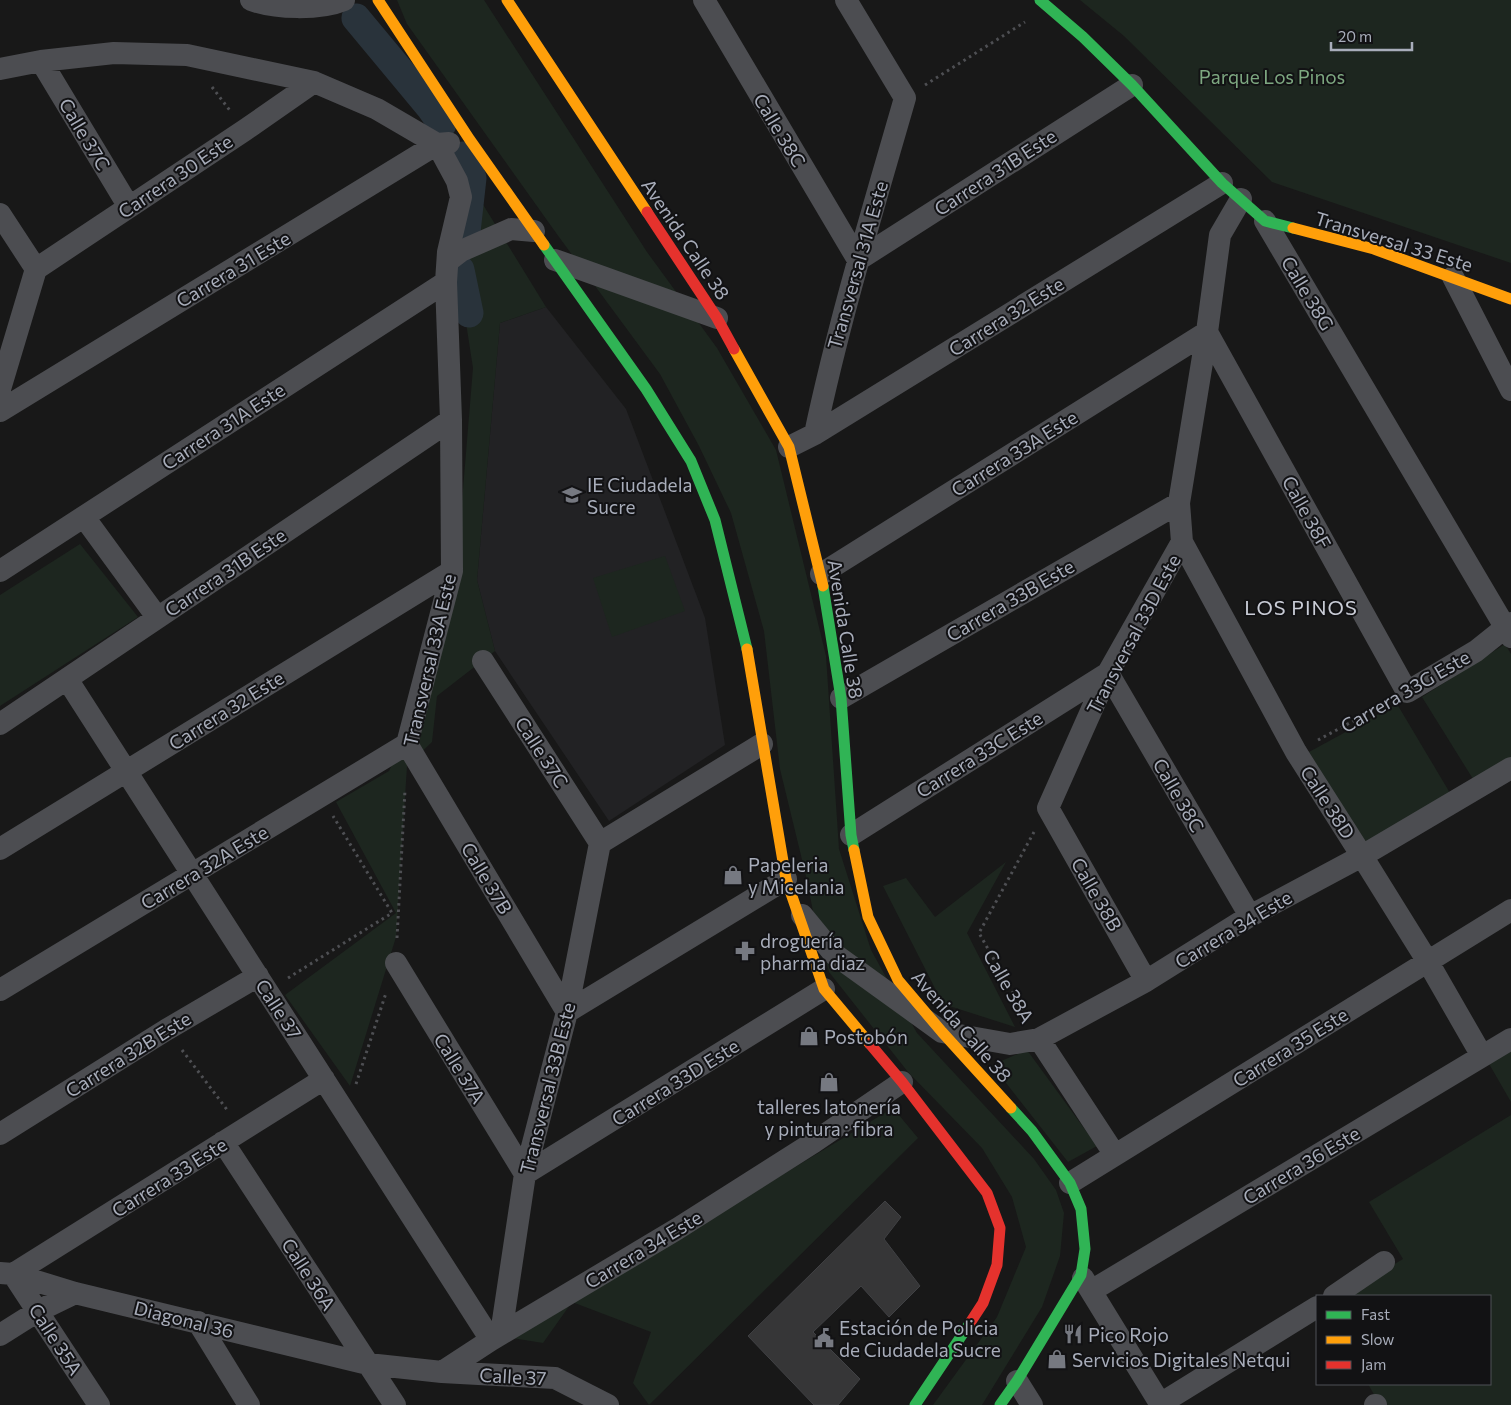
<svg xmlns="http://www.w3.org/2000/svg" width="1511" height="1405" font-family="Commissioner,sans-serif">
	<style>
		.built { fill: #222224 }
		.green { fill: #1d261f }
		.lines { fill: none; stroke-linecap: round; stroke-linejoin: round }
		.canal { stroke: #29333b; stroke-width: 29 }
		.building { fill: #363637; stroke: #404144 }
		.path { stroke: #4e4f53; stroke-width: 3; stroke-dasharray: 2.5 4; stroke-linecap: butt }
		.street { stroke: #4c4d51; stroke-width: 22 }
		.fast { stroke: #30b455; stroke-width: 11 }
		.slow { stroke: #ff9f0a; stroke-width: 11 }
		.jam { stroke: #e5322d; stroke-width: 11 }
		.labels { text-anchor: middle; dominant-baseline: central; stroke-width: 4; stroke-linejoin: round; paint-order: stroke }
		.park-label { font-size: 19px; fill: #7da780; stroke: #121214 }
		.street-label { font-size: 19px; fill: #a8adba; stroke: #121214 }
		.poi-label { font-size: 19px; fill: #a8adba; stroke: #121214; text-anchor: start }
		.neighbourhood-label { font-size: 20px; letter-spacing: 1px; fill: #c9ccd6; stroke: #121214 }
	</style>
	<rect width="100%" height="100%" fill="#181818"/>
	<path class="built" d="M546 307 626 409 705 618 725 745 609 821 495 651 477 580 500 323Z"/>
	<path class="green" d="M397 0H484L647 252 717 348 776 450 826 656 839 849 871 950 917 1033 1034 1159 1056 1190 1064 1213 1060 1256 1042 1307 982 1405H933L997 1317 1026 1247 1012 1197 982 1148 908 1072 829 972 816 926 806 876 780 769 764 631 731 513 699 446 660 374 559 237 407 24Z
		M1080 0H1511V263L1272 182 1124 36Z
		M479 198 546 307 500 323 477 580 495 651 437 696 432 742 407 766 396 937 350 1086 285 995 396 913 336 802 389 771 433 677 457 562 473 368 462 297Z
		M80 544 138 617 0 706V595Z
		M665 556 685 611 612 637 593 578Z
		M1505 644 1511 654V758L1473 779 1422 697Z
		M1397 704 1450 793 1364 845 1309 752Z
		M1006 862 967 933 1015 1027 943 1004 883 886 906 878 935 917Z
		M1511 1047V1102L1488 1062Z
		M1027 1050 1097 1146 1068 1162 992 1065Z
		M893 1108 918 1138 649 1405 633 1383 651 1332 572 1302 543 1343 512 1338Z
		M1511 1115V1405H1380L1368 1384H1490V1296H1341L1403 1259 1369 1202Z"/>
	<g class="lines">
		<path class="canal" d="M356 18 430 107 442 124
			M463 156 472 178 466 232
			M460 270 469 313"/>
	</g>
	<path class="building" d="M885 1201 901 1217 884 1239 920 1286 889 1317 861 1286 813 1332 860 1379 838 1405H814L748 1336Z"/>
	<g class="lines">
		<path class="path" d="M925 85 1025 22
			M212 87 231 112
			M1318 740 1385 704
			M397 938 405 790
			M288 978 392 913 333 816
			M1026 1016 979 933 1034 832
			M182 1050 228 1111
			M356 1084 386 993"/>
		<path class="street" d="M251 0C275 9 320 10 344 0
			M704 0 858 260 1132 85
			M41 61 129 207
			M0 69 41 61 114 53 187 55 314 82 377 109 437 144 457 181 461 197 448 252 446 282 451 420 452 571 407 744
			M0 214 36 269
			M1265 221 1511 637
			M555 260 717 318
			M448 261 461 251 511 229 534 231
			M36 269 245 130 314 82
			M1453 277 1511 390
			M0 389 36 269
			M0 411 437 144 449 143
			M815 434C839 321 873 209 905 98L846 0
			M789 447 815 434 1222 183
			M84 517 157 617
			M1182 542 1296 752 1362 856 1428 962 1482 1056
			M0 571 446 282
			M821 574 1207 332 1407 692 1476 651 1511 623
			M483 661 600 843
			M67 679 491 1340
			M841 698 1179 503
			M0 724 451 420
			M407 744 567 1012 786 879
			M851 835 1108 673 1250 916
			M600 843 762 744
			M0 849 452 571
			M802 915 834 954 942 1032 1010 1044 1039 1039 1146 981 1250 916 1362 856 1511 768
			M396 963 525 1174 824 989
			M1146 981 1048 808 1108 673 1182 542 1179 503 1207 332 1220 235 1241 199
			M0 990 407 744
			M1039 1039 1115 1155
			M0 1134 166 1030 258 976
			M223 1142 395 1405
			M1070 1183 1511 910
			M0 1273 13 1274 75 1293 368 1364 442 1372 491 1340 677 1229 814 1142 902 1082
			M1083 1278 1161 1405
			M1091 1291 1511 1039
			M1334 1296 1384 1262
			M198 1322 249 1405
			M501 1334 525 1174 567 1012 600 843
			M0 1335 38 1311 75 1293
			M442 1372 555 1378 608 1405
			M1017 1381 1032 1405
			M1160 1404 1317 1307
			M99 1405 13 1274 324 1079
			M1375 1405H1376"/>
		<path class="fast" d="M1040 0 1083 37 1132 85 1222 183 1265 221 1293 228
			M544 245 646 389 691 461 715 520 747 649
			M823 586 841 698 851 835 854 850
			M915 1405 970 1323
			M1000 1405 1017 1381 1081 1275 1085 1249 1081 1209 1070 1183 1032 1131 1011 1108"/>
		<path class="slow" d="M378 0 470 140 544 245
			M507 0 647 212
			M1293 228 1374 249 1511 299
			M734 349 789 447 823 586
			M747 649 786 879 824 989 870 1044
			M854 850 868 917 898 980 942 1032 1011 1108"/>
		<path class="jam" d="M647 212 717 318 734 349
			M870 1044 902 1082 987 1193 1000 1228 997 1265 983 1303 970 1323"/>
	</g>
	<defs>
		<symbol id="school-bare" viewBox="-9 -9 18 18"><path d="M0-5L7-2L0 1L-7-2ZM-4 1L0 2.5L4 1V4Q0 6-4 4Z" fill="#767981" stroke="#121214" stroke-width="2.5" paint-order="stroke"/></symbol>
		<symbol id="shop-bare" viewBox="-9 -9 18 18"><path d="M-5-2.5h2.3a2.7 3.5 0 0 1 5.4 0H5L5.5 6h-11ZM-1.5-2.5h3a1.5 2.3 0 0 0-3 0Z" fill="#767981" stroke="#121214" stroke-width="2.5" paint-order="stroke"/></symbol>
		<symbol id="pharmacy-bare" viewBox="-9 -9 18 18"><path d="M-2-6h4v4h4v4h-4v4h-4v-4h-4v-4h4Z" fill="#767981" stroke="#121214" stroke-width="2.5" paint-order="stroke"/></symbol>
		<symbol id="restaurant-bare" viewBox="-9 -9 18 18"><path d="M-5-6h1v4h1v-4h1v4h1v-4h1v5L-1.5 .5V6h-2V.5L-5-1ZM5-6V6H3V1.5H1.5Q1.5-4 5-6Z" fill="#767981" stroke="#121214" stroke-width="2.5" paint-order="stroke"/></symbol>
		<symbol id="civic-bare" viewBox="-9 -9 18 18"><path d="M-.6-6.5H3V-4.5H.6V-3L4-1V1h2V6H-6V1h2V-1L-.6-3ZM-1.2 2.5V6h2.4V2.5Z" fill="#767981" stroke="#121214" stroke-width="2.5" paint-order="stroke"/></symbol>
	</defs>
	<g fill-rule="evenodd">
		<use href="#school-bare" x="558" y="481" width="28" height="28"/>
		<use href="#shop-bare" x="719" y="861" width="28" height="28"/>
		<use href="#pharmacy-bare" x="731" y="937" width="28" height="28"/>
		<use href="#shop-bare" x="795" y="1022" width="28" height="28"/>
		<use href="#shop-bare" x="815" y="1068" width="28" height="28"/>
		<use href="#restaurant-bare" x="1059" y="1320" width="28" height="28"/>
		<use href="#civic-bare" x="810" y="1324" width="28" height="28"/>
		<use href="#shop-bare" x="1043" y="1345" width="28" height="28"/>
	</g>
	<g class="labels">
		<g class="park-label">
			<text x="1272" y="76">Parque Los Pinos</text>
		</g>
		<g class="street-label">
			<text transform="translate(780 130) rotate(59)">Calle 38C</text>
			<text transform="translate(85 134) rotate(59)">Calle 37C</text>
			<text transform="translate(995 172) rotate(-33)">Carrera 31B Este</text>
			<text transform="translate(175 176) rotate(-34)">Carrera 30 Este</text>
			<text transform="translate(686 239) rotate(56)">Avenida Calle 38</text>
			<text transform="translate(1394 241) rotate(17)">Transversal 33 Este</text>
			<text transform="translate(857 265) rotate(-74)">Transversal 31A Este</text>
			<text transform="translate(233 269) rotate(-31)">Carrera 31 Este</text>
			<text transform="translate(1308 293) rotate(59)">Calle 38G</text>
			<text transform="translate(1006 316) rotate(-32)">Carrera 32 Este</text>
			<text transform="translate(223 426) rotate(-33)">Carrera 31A Este</text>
			<text transform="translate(1014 453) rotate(-32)">Carrera 33A Este</text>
			<text transform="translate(1307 512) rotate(61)">Calle 38F</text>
			<text transform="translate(225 572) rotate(-34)">Carrera 31B Este</text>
			<text transform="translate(1010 600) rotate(-30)">Carrera 33B Este</text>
			<text transform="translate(846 629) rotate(81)">Avenida Calle 38</text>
			<text transform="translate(1133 634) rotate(-62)">Transversal 33D Este</text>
			<text transform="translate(429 660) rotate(-77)">Transversal 33A Este</text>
			<text transform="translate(1405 691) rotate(-30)">Carrera 33G Este</text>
			<text transform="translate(226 710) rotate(-32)">Carrera 32 Este</text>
			<text transform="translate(542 752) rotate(57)">Calle 37C</text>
			<text transform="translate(979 754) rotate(-32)">Carrera 33C Este</text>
			<text transform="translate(1179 795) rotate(60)">Calle 38C</text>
			<text transform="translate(1328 802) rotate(57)">Calle 38D</text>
			<text transform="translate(204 867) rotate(-31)">Carrera 32A Este</text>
			<text transform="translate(487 878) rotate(59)">Calle 37B</text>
			<text transform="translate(1097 894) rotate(60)">Calle 38B</text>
			<text transform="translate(1233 929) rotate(-31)">Carrera 34 Este</text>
			<text transform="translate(1009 986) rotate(60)">Calle 38A</text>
			<text transform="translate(279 1009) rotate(57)">Calle 37</text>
			<text transform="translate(962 1026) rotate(49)">Avenida Calle 38</text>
			<text transform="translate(1290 1047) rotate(-32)">Carrera 35 Este</text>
			<text transform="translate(128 1054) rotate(-32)">Carrera 32B Este</text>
			<text transform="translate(460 1068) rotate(58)">Calle 37A</text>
			<text transform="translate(675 1082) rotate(-32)">Carrera 33D Este</text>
			<text transform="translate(547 1088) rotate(-76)">Transversal 33B Este</text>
			<text transform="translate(1301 1165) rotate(-31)">Carrera 36 Este</text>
			<text transform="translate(169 1177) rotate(-32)">Carrera 33 Este</text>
			<text transform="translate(643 1249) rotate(-31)">Carrera 34 Este</text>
			<text transform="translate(309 1274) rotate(57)">Calle 36A</text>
			<text transform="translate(184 1319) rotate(14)">Diagonal 36</text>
			<text transform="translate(56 1339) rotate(57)">Calle 35A</text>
			<text transform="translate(513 1376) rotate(3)">Calle 37</text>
		</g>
		<g class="poi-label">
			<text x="587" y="484">IE Ciudadela<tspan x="587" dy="22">Sucre</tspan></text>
			<text x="748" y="864">Papeleria<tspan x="748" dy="22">y Micelania</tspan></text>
			<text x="760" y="940">droguería<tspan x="760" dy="22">pharma diaz</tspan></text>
			<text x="824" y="1036">Postobón</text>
			<text x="829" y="1106" text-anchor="middle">talleres latonería<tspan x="829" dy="22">y pintura : fibra</tspan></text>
			<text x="839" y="1327">Estación de Policia<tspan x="839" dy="22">de Ciudadela Sucre</tspan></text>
			<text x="1088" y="1334">Pico Rojo</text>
			<text x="1072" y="1359">Servicios Digitales Netqui</text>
		</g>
		<g class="neighbourhood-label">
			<text x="1301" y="607">LOS PINOS</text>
		</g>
	</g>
	<rect x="1316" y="1295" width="175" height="90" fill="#121214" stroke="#4e5056"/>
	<rect x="1326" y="1311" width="25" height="8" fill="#30b455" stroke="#4e5056"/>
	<text x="1361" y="1320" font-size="15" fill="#a8adba">Fast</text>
	<rect x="1326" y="1336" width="25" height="8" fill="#ff9f0a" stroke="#4e5056"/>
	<text x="1361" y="1345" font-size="15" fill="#a8adba">Slow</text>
	<rect x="1326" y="1361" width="25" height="8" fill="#e5322d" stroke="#4e5056"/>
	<text x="1361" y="1370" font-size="15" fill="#a8adba">Jam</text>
	<path d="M1331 42v8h81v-8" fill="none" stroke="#a8adba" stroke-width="2.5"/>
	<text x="1338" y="42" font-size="15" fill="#a8adba" stroke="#121214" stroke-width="4" paint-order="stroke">20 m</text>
</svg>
